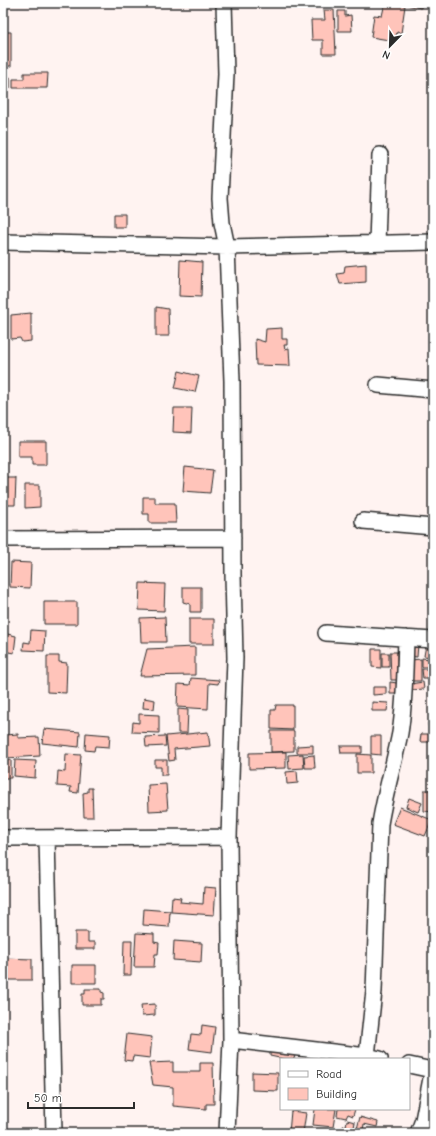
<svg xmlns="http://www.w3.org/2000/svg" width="436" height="1136" font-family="'Comic Neue',sans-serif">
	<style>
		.building { fill: #ffc4ba; stroke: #2b2b2b }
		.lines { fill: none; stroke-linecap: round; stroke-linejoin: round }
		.street-casing { stroke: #2b2b2b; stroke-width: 18 }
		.street { stroke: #fff; stroke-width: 15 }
	</style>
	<rect width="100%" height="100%" fill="#fff3f1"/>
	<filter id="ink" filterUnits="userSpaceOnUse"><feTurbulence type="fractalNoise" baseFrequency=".025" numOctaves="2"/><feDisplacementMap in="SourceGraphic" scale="8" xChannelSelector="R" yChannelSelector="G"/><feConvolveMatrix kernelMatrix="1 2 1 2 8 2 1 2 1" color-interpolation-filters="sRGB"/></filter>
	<g filter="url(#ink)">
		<path class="building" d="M385 3 405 6 401 33 397 32 395 41 371 37 374 15 382 16Z
			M395 3H422L421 8Z
			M324 10H334L336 54H323V40H312L311 20H325Z
			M338 11H345V16L351 15 352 31H338Z
			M3 32H11V66H3Z
			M24 73H48L47 88H13V79H24Z
			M3 77H10V88H3Z
			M114 214H125V227H114Z
			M180 260 202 262 201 297 179 296Z
			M366 264V282L340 284 337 274 344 273 345 266Z
			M156 307 168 309 169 336H156Z
			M31 313V341L22 342 20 338 11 339V315Z
			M282 328V339H287V345H284L285 349 289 348 290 366 256 365 255 339 265 342 266 329Z
			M179 371 199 376 195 392 175 388Z
			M174 408H192L191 433 173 432Z
			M18 441H46V465H32V457H18Z
			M185 467 213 470 210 493 183 491Z
			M3 471H4V478H16L15 505H3Z
			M25 485H40V507L25 508Z
			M143 497H155V503H175L176 523H149V514H143Z
			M11 562 31 563 30 588 10 587Z
			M140 583 165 584 164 611 139 610Z
			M183 587H201V612H190V604L183 602Z
			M44 602H77V624H44Z
			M165 617 166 642H141L140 618Z
			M189 619H214V644H189Z
			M31 630 45 631 44 651 23 650 24 642 30 643Z
			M3 633 16 636 14 653 3 651Z
			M410 643 418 644 417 657 408 656Z
			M426 645 433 646 431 657 424 656Z
			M195 647V675L140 676 147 649Z
			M372 649H381V668L372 667Z
			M390 652H397V680H391Z
			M382 653H389V667H382Z
			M47 656H59V662L67 663 66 693 47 692Z
			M422 658 430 659 429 667H422Z
			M421 659V681H412L411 660Z
			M422 669H429V678H423Z
			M191 678 219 680 218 684 209 683 208 709 177 707 178 684 190 685Z
			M390 682 397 683V694H390Z
			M423 682 424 689 411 690 410 684Z
			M373 687H386V694L373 695Z
			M144 698 155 700 154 709 143 708Z
			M372 702 388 703 387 711H372Z
			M276 705H293V730L271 729V710H275Z
			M178 709 188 710 187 733H178Z
			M139 714 159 715V733L132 732 133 722 139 723Z
			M428 723H433V732H429Z
			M44 729 80 732 79 747 42 743Z
			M271 731H294V751L271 752Z
			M208 732 210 746 174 749 175 760 169 761 166 736Z
			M86 733 110 735 109 747 95 746 94 751 85 750Z
			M18 734V738L39 737 40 756 6 758 5 735Z
			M421 734H433V742H420Z
			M165 736 166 746 146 747 145 737Z
			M371 736H381V755L371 754Z
			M313 745V753H297V746Z
			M340 746H362V753H341Z
			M286 752V768L249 769V753Z
			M66 754 81 755 78 793 70 792 71 787 57 786 58 771 65 772Z
			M303 754 304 768 289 769 288 755Z
			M357 754 371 755V773H357Z
			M314 755 315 768H305L304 756Z
			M3 760H11V778H3Z
			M15 760 36 761 35 778 14 776Z
			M155 760H167V775H161V767H155Z
			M297 771 298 783 287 784 286 772Z
			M166 784 168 810 149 811 148 785Z
			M88 788H92L93 817H84L83 793 88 792Z
			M424 790H433V812L424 811Z
			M409 798 422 803 418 812 406 807Z
			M400 807 432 820 425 836 393 824Z
			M204 887 216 888 214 915 171 912 172 897 181 898 180 902 203 904Z
			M144 909 170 911 169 927 143 925Z
			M75 932H88V942H95V949H75Z
			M136 933 154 934V942L159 943 158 954H155L154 967H134Z
			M124 940H132L131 975H123Z
			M174 941 202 943 201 962 173 960Z
			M3 958 32 959V980H3Z
			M72 965H96V983H72Z
			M85 989H101V992L104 993V999H101V1005H82V994H85Z
			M155 1004V1015L142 1016 141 1005Z
			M202 1025 215 1027 212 1052 189 1049 191 1034 201 1035Z
			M127 1034 152 1037 150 1058 133 1056 132 1061 124 1060Z
			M270 1049 296 1051 294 1059H284L270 1056Z
			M173 1062V1072H200V1063H213L214 1104H206V1109L173 1106V1087L153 1085 149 1063Z
			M252 1072 278 1073V1091L252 1090Z
			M315 1109H336L333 1127 313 1125Z
			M338 1109H355L353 1116 348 1114 346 1118 337 1116Z
			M291 1111 306 1113 303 1133H289Z
			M360 1117 378 1122 377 1127 364 1124 363 1130 373 1133H356Z
			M347 1120 355 1122 353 1133H342L343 1126H346Z"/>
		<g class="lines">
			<defs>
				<path id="street" d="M224 3 226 74 220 198 222 223 227 247 232 381 233 574 235 658 229 837 231 1040 227 1133
					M3 242 227 247 433 242
					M377 243 380 155
					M378 385 433 390
					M363 521 433 527
					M3 539 233 538
					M326 633 433 640
					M3 838 229 837
					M47 838 54 1133
					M231 1040 367 1056 380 1059
					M367 1056 374 991 380 824C385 793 394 764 400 733 405 702 405 669 406 638
					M409 1065 432 1070
					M418 1133 423 1120 433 1068"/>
			</defs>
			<use href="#street" class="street-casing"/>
			<use href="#street" class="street"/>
		</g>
	</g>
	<rect width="436" height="1136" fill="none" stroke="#fff" stroke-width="16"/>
	<rect x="8" y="8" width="420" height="1120" fill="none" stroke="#2b2b2b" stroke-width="1.5" filter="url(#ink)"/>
	<rect x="280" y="1058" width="130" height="52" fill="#ffffff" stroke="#aaaaaa"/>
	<rect x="288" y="1071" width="20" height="6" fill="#ffffff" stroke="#aaaaaa"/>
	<text x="316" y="1078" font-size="12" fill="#2b2b2b">Road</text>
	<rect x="288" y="1088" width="20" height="12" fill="#ffc4ba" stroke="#aaaaaa"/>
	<text x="316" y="1098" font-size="12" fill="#2b2b2b">Building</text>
	<g transform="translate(390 46) rotate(203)" stroke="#ffffff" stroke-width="3" paint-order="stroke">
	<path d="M0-3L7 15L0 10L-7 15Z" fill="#2b2b2b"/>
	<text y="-6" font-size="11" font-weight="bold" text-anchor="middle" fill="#2b2b2b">N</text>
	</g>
	<path d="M28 1102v6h106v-6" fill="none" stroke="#2b2b2b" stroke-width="2"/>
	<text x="34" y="1102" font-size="12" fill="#2b2b2b" stroke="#ffffff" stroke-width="3" paint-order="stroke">50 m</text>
</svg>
